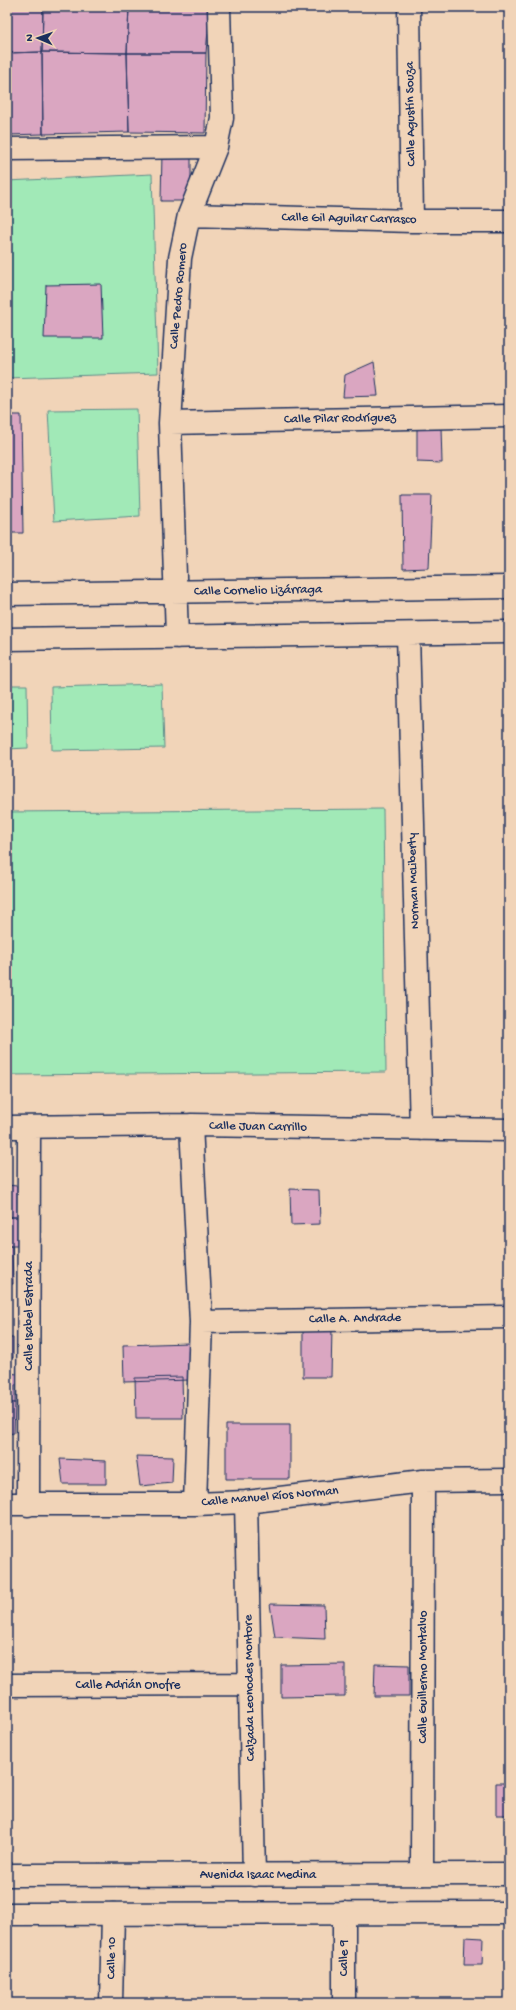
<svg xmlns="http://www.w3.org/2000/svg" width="516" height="2010" font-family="'Gochi Hand',sans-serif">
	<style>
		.green { fill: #a1e9b7; stroke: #5e8c8a }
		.building { fill: #daa6c1; stroke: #1b2f5e }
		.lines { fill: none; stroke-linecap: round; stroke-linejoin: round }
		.minor-casing { stroke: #1b2f5e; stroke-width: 25 }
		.secondary-casing { stroke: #1b2f5e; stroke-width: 25 }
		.minor { stroke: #f1d4b8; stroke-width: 22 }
		.secondary { stroke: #f1d4b8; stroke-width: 22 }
		.labels { text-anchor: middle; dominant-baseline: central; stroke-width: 3.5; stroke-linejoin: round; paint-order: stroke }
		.street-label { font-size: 13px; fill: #1b2f5e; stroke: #f1d4b8 }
	</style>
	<rect width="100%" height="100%" fill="#f1d4b8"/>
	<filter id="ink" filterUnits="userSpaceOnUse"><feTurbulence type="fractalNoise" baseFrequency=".025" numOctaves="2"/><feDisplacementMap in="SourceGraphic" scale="8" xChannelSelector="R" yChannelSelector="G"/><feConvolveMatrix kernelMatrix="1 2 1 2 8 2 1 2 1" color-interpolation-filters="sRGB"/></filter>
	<g filter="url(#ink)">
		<path class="green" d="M152 174 158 373 7 378V181Z
			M137 409 140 516 54 521 48 410Z
			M162 684 164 748 52 750 51 687Z
			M7 685H27L28 748 7 749Z
			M383 809 386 1072 7 1075V812Z"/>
		<path class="building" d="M7 7H43L42 52 7 53Z
			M43 7H129L127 53 42 52Z
			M129 7H210L206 53H127Z
			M42 52 43 134 7 135V53Z
			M42 52 127 53 129 132 43 134Z
			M127 53H206L205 133 129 132Z
			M162 153 191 154V201H161Z
			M101 284 103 338H44L46 285Z
			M374 362 378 396 343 397 345 375Z
			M7 415H21L23 533H7Z
			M417 427H441L442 463 417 462Z
			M402 495H432L429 568 403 569Z
			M7 1185 17 1186V1217H7Z
			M290 1189 319 1190 320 1224 291 1225Z
			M7 1217H17V1246H7Z
			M7 1246H12L13 1284H7Z
			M303 1326 332 1327 331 1377H303Z
			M7 1338H13V1358H7Z
			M189 1343 190 1380 124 1382 123 1345Z
			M7 1373 18 1374 21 1383 15 1385V1403H7Z
			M182 1377 183 1418H136L135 1378Z
			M7 1403H15L14 1433 7 1434Z
			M226 1425H290V1479H226Z
			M136 1456 173 1457 172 1483 140 1486Z
			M60 1459 106 1461V1484H63Z
			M7 1460 11 1488H7Z
			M270 1604 324 1605 325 1639 275 1637Z
			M345 1664V1696L281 1697V1665Z
			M375 1664 409 1665V1696H374Z
			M496 1783H509V1815H496Z
			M465 1937 483 1938 482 1965H464Z"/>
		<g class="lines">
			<defs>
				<path id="minor" d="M409 7 412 221
					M7 149 216 147
					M189 215 412 221H509
					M170 423 509 416
					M7 594 509 587
					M408 634 421 1129
					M177 637 170 423 180 258 189 215 216 147 222 118 219 7
					M7 639 509 632
					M191 1125 201 1322 195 1504
					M7 1127 191 1125 509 1130
					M201 1322 509 1317
					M246 1502 254 1875
					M7 1504H195L246 1502 423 1481 509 1480
					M28 1505 29 1128
					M7 1685 249 1684
					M422 1874 423 1481
					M111 2003 113 1914
					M344 2003V1913"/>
				<path id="secondary" d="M7 1875 509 1874
					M7 1914 509 1913"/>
			</defs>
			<use href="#minor" class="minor-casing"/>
			<use href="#secondary" class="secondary-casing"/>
			<use href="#minor" class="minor"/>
			<use href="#secondary" class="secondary"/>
		</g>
	</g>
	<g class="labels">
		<g class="street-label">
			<text transform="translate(411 114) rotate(-91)">Calle Agustín Souza</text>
			<text transform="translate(349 219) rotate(1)">Calle Gil Aguilar Carrasco</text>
			<text transform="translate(179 296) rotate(-85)">Calle Pedro Romero</text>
			<text transform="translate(340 419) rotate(-1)">Calle Pilar Rodríguez</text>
			<text transform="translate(258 591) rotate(-1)">Calle Cornelio Lizárraga</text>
			<text transform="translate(414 881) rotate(-92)">Norman McLiberty</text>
			<text transform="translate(258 1127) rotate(1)">Calle Juan Carrillo</text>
			<text transform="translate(29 1316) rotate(-90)">Calle Isabel Estrada</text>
			<text transform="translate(355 1319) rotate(-1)">Calle A. Andrade</text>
			<text transform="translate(270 1497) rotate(-5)">Calle Manuel Ríos Norman</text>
			<text transform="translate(423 1677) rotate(-90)">Calle Guillermo Montalvo</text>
			<text x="128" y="1685">Calle Adrián Onofre</text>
			<text transform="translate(250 1688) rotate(-91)">Calzada Leonodes Montore</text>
			<text x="258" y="1875">Avenida Isaac Medina</text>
			<text transform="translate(112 1958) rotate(-89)">Calle 10</text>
			<text transform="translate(344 1958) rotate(-90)">Calle 9</text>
		</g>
	</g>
	<rect width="516" height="2010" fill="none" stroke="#f1d4b8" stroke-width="24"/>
	<rect x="12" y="12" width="492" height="1986" fill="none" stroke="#1b2f5e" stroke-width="1.5" filter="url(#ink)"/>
	<g transform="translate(38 38) rotate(272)" stroke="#f1d4b8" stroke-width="3" paint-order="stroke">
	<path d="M0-3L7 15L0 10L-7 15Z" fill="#1b2f5e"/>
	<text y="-6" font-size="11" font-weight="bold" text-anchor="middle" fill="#1b2f5e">N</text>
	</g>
</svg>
